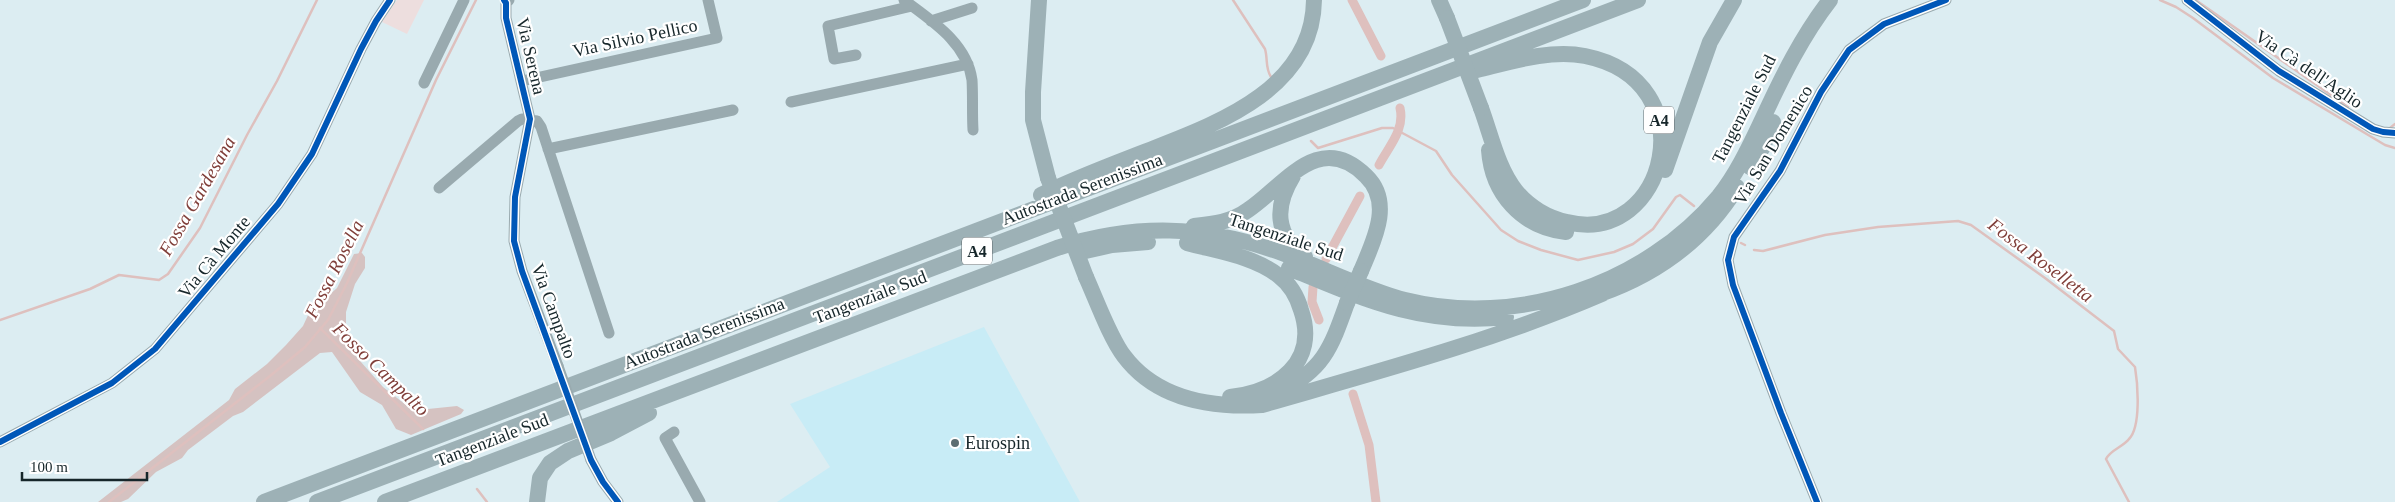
<svg xmlns="http://www.w3.org/2000/svg" width="2395" height="502" font-family="Georgia,serif">
	<style>
		.built { fill: #c8ecf6 }
		.green { fill: #eddede }
		.forest { fill: #d5c2c1 }
		.lines { fill: none; stroke-linecap: round; stroke-linejoin: round }
		.stream { stroke: #dec0be; stroke-width: 2.5 }
		.canal { stroke: #dec0be; stroke-width: 9 }
		.minor { stroke: #99aaaf; stroke-width: 11 }
		.highway { stroke: #9db1b6; stroke-width: 16 }
		.minor-bridge { stroke: #99aaaf; stroke-width: 11 }
		.highway-bridge { stroke: #9db1b6; stroke-width: 16 }
		.cycleway-casing { stroke: #fff; stroke-width: 9 }
		.cycleway { stroke: #0057b8; stroke-width: 6 }
		.poi-dot { fill: #5b6c70; stroke: #fff; stroke-width: 2 }
		.labels { text-anchor: middle; dominant-baseline: central; stroke-width: 4.5; stroke-linejoin: round; paint-order: stroke }
		.shield { fill: #fff; stroke: #5c676a; stroke-width: 1 }
		.shield-label { font-size: 16px; font-weight: bold; fill: #16262a }
		.street-label { font-size: 18px; fill: #16262a; stroke: #fff }
		.poi-label { font-size: 18px; fill: #16262a; stroke: #fff; text-anchor: start }
		.water-label { font-size: 19px; font-style: italic; fill: #803f3a; stroke: #fff }
	</style>
	<rect width="100%" height="100%" fill="#dcedf2"/>
	<path class="built" d="M984 327 1080 502H777L830 467 790 404Z"/>
	<path class="green" d="M397 0H424L407 34 382 22Z"/>
	<path class="forest" d="M362 253 365 257V268L355 284 346 312V345L383 387 406 405 428 409 457 406 464 410 461 414 411 435 396 429 382 405 360 392 332 352 320 353 243 412 233 416 188 450 182 458 156 472 128 499 121 502H98L229 400 235 389 267 364 286 345 303 326 309 313 337 288 354 254Z"/>
	<g class="lines">
		<path class="stream" d="M1233 0 1265 49C1268 59 1265 68 1271 77
			M2160 0 2176 7 2193 18 2273 78 2385 145 2395 148
			M2197 1 2348 107
			M2390 128 2395 124
			M1311 141 1318 148 1382 128H1393L1436 151 1452 175 1501 230 1518 241 1541 250 1578 260 1614 252 1633 244 1653 229 1676 197 1680 195 1694 206
			M1741 243 1745 245
			M1754 250 1763 251 1825 235 1878 227 1958 221 1971 225 2045 278 2114 331 2118 349 2135 367C2138 385 2141 427 2129 439 2123 447 2110 450 2106 459L2129 502
			M0 320 90 289 119 275 159 280 168 274 200 228 247 135 277 81 317 0
			M320 328 423 429
			M477 489 487 502
			M109 502 270 376 305 347 328 320 347 283 436 80 476 0"/>
		<path class="canal" d="M1352 0 1381 56
			M1379 165C1389 146 1405 130 1400 108
			M1326 259 1360 196
			M1313 287 1312 302 1319 320
			M1353 394 1369 445 1376 502"/>
		<path class="minor" d="M509 0 506 3V18L530 119 515 197 514 241 522 271 558 366
			M904 0C932 21 967 43 972 80 973 96 972 114 973 130
			M2187 0 2279 71 2373 129 2383 132 2395 133
			M931 21 972 8
			M856 55 834 59 828 26 912 6
			M522 81 717 38 708 0
			M424 83 464 0
			M791 102 968 64
			M548 149 733 110
			M439 188 518 121 522 119 537 121 541 127 609 333
			M674 432 665 438 700 502
			M0 442 112 383 155 349 278 204 312 154 361 49 376 21 390 0
			M591 460 603 482 618 502
			M1817 502 1781 413 1733 285 1728 260 1734 237 1780 171 1821 92 1849 50 1884 24 1946 0"/>
		<path class="highway" d="M1039 0 1033 92V120L1048 178
			M1439 0 1447 18
			M1477 70C1510 62 1550 49 1585 56 1709 81 1666 247 1567 222 1548 218 1529 207 1516 191 1498 169 1491 135 1481 108
			M1489 150C1492 194 1522 227 1566 232
			M1750 167 1763 147 1773 122
			M1665 170 1710 42 1734 0
			M1293 176C1274 207 1275 235 1305 257
			M1041 195C1076 178 1111 165 1147 151 1216 124 1313 90 1314 0
			M1194 226C1213 224 1232 222 1248 210 1284 186 1319 129 1366 176 1394 203 1373 242 1361 271
			M1187 243C1216 251 1254 256 1279 276 1291 285 1297 296 1301 310 1319 362 1277 392 1230 397
			M1081 252 1112 245 1148 242
			M1289 268C1364 299 1422 326 1506 317
			M1086 277C1096 299 1110 338 1124 356 1157 400 1211 408 1262 405 1376 372 1493 341 1602 294
			M1600 294C1657 274 1705 239 1737 187
			M1278 392C1323 371 1331 348 1347 303
			M264 502 1583 0
			M317 502 1638 0
			M385 502 1057 248C1136 223 1204 225 1282 253 1321 267 1366 290 1405 300 1517 328 1645 285 1719 196 1738 172 1750 145 1763 118 1782 77 1802 36 1830 0
			M537 502 540 478 550 463 568 451 611 433 649 413"/>
		<path class="minor-bridge" d="M558 366 591 460"/>
		<path class="highway-bridge" d="M1447 18 1481 108
			M1048 178 1086 277
			M1347 303 1361 271"/>
		<defs>
			<path id="cycleway" d="M504 0 506 3V18L530 119 515 197 514 241 522 271 591 460 603 482 618 502
				M2187 0 2279 71 2373 129 2383 132 2395 133
				M0 442 112 383 155 349 278 204 312 154 361 49 376 21 390 0
				M1817 502 1781 413 1733 285 1728 260 1734 237 1780 171 1821 92 1849 50 1884 24 1946 0"/>
		</defs>
		<use href="#cycleway" class="cycleway-casing"/>
		<use href="#cycleway" class="cycleway"/>
	</g>
	<circle class="poi-dot" cx="955" cy="443" r="5"/>
	<g class="labels">
		<g class="shield">
			<rect x="1644" y="106.5" width="30" height="27" rx="4"/>
			<rect x="962" y="237.5" width="30" height="27" rx="4"/>
		</g>
		<g class="shield-label">
			<text x="1659" y="120">A4</text>
			<text x="977" y="251">A4</text>
		</g>
		<g class="street-label">
			<text transform="translate(635 38) rotate(-12)">Via Silvio Pellico</text>
			<text transform="translate(531 56) rotate(77)">Via Serena</text>
			<text transform="translate(2309 69) rotate(34)">Via Cà dell'Aglio</text>
			<text transform="translate(1744 109) rotate(-63)">Tangenziale Sud</text>
			<text transform="translate(1773 145) rotate(-59)">Via San Domenico</text>
			<text transform="translate(1082 189) rotate(-21)">Autostrada Serenissima</text>
			<text transform="translate(1286 237) rotate(18)">Tangenziale Sud</text>
			<text transform="translate(214 257) rotate(-50)">Via Cà Monte</text>
			<text transform="translate(870 297) rotate(-21)">Tangenziale Sud</text>
			<text transform="translate(554 311) rotate(70)">Via Campalto</text>
			<text transform="translate(704 333) rotate(-21)">Autostrada Serenissima</text>
			<text transform="translate(492 440) rotate(-21)">Tangenziale Sud</text>
		</g>
		<g class="poi-label">
			<text x="965" y="443">Eurospin</text>
		</g>
		<g class="water-label">
			<text transform="translate(197 196) rotate(-60)">Fossa Gardesana</text>
			<text transform="translate(2041 260) rotate(37)">Fossa Roselletta</text>
			<text transform="translate(334 269) rotate(-63)">Fossa Rosella</text>
			<text transform="translate(381 369) rotate(44)">Fosso Campalto</text>
		</g>
	</g>
	<path d="M22 472v8h125v-8" fill="none" stroke="#16262a" stroke-width="2.5"/>
	<text x="30" y="472" font-size="15" fill="#16262a" stroke="#ffffff" stroke-width="4" paint-order="stroke">100 m</text>
</svg>
